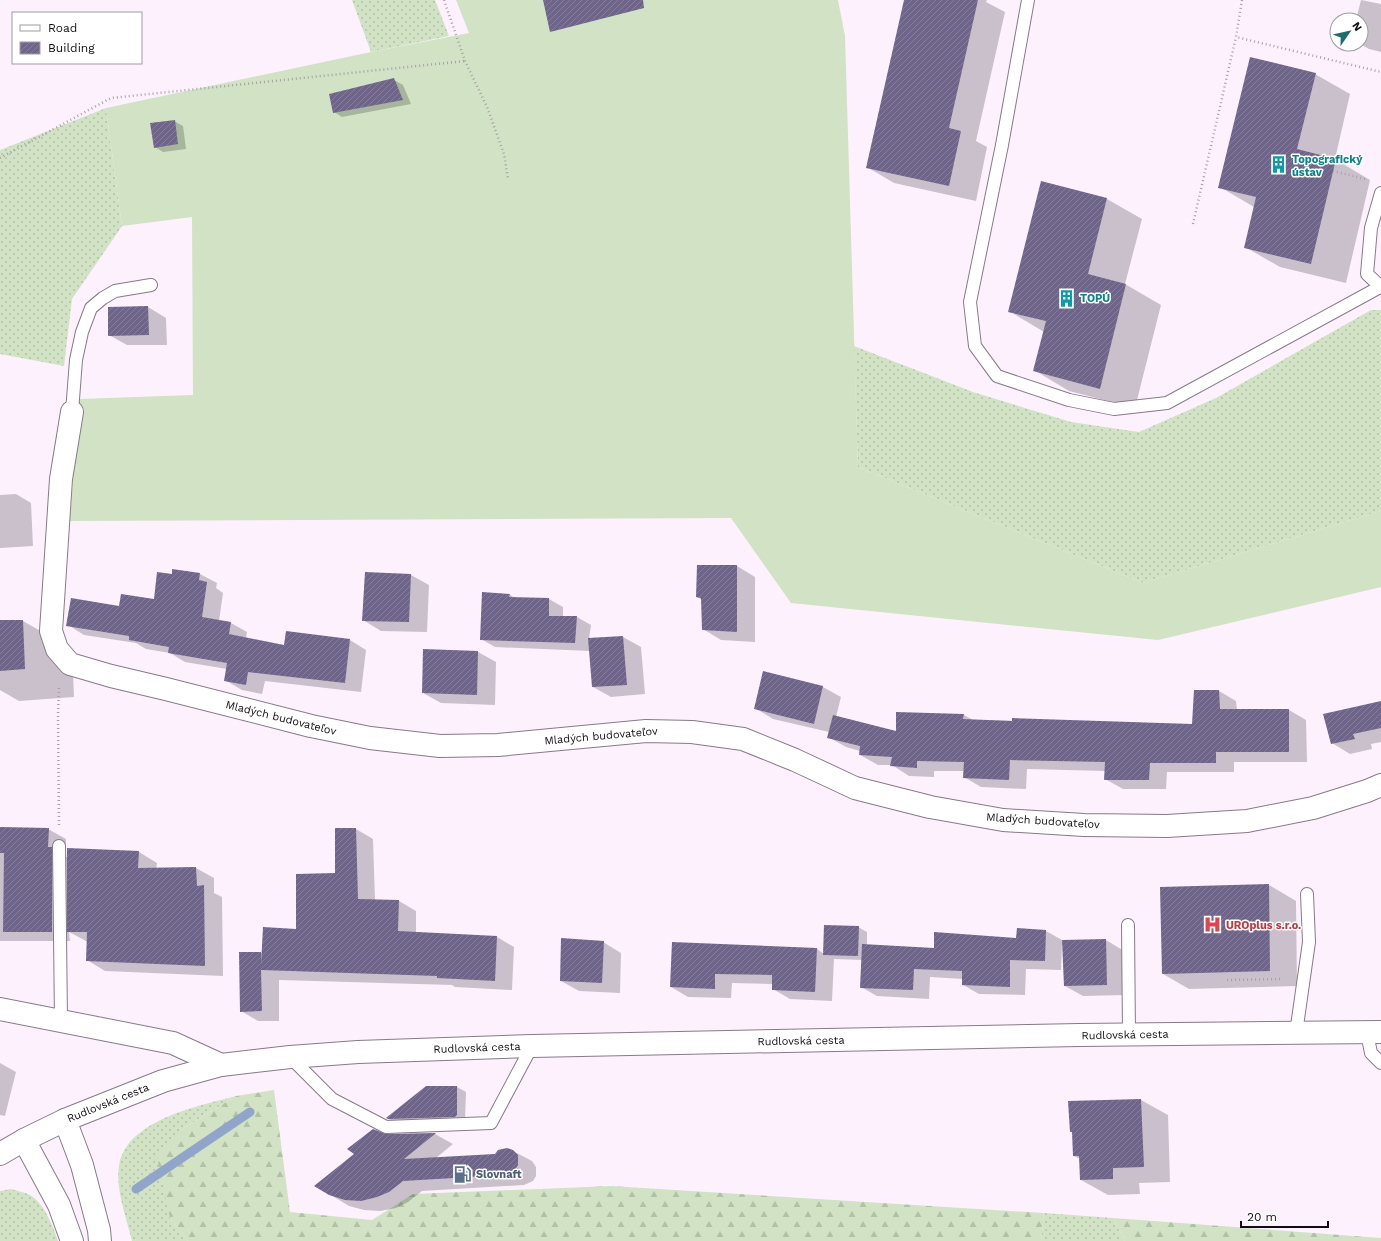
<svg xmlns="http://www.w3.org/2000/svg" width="1381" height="1241" font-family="'Work Sans',sans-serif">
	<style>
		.grass { fill: url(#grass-dots) }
		.forest { fill: url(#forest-firs) }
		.garden { fill: #d1e3c4 }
		.shadow { fill: #0003 }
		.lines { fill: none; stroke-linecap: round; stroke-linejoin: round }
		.stream { stroke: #91a4ca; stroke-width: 9 }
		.building { fill: url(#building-hatch) }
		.service-casing { stroke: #877a89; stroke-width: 14 }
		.minor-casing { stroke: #877a89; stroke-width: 24 }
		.tertiary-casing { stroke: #877a89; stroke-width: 24 }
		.motorway-casing { stroke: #877a89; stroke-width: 24 }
		.path { stroke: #a89fa9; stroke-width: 2.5; stroke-dasharray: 1 3; stroke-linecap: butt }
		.service { stroke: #fff; stroke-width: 12 }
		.minor { stroke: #fff; stroke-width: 22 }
		.tertiary { stroke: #fff; stroke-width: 22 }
		.motorway { stroke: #fff; stroke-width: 22 }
		.labels { text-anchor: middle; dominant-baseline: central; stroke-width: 3; stroke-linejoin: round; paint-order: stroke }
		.culture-label { font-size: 11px; font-weight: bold; fill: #0d838f; stroke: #fff; text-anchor: start }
		.street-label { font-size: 11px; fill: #110c12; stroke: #fff }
		.health-label { font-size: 11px; font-weight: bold; fill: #be3a42; stroke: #fff; text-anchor: start }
		.service-label { font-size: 11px; font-weight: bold; fill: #4e5e75; stroke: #fff; text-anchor: start }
	</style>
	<defs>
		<pattern id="grass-dots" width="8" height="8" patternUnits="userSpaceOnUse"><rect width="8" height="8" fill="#d1e3c4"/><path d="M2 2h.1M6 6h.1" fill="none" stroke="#b2c2a7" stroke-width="1.8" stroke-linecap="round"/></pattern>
		<pattern id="forest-firs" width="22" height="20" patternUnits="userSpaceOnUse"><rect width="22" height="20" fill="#d1e3c4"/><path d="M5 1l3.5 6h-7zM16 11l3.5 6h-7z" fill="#b2c2a7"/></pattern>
		<pattern id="building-hatch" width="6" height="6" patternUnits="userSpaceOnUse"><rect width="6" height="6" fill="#6f648a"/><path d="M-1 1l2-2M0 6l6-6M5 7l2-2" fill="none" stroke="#857d98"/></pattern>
	</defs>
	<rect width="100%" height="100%" fill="#fdf1fe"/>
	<path class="grass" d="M352 0H435L449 36 371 52Z
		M106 108 122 226 72 299 64 366 0 354V150Z
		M1371 310H1381V511L1143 583 858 467 854 346 973 392 1071 422 1139 432 1216 398Z
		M236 1096 181 1130 170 1218 188 1241H132C127 1219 115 1189 119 1166 126 1120 198 1106 236 1096Z
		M11 1189C17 1191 24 1192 30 1195 44 1203 53 1226 58 1241H0V1191Z
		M1044 1213 1113 1218 1125 1241H1041Z"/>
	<path class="forest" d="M274 1090 290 1212 372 1220 413 1194 611 1186 1044 1213 1041 1241H188L170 1218 157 1158 181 1130 236 1096Z
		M1113 1218 1381 1238V1241H1125Z"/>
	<path class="garden" d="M456 0H838L845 36 858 467 1143 583 1381 511V587L1158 640 791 603 731 518 70 521 79 399 193 395 192 217 122 226 106 108 371 52 469 33Z"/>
	<path class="shadow" d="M905 0H987L986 2 1005 12 976 141 987 147 976 201 894 183 867 167Z
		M1361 0 1381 4V52L1369 49 1360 44H1361V20H1356Z
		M1315 74 1350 94 1335 159 1370 180 1346 283 1280 267 1245 247 1254 207 1220 187Z
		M394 80 403 85 411 104 342 117 334 112Z
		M174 121 183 126 186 149 163 152 155 147Z
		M1107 199 1142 219 1125 284 1161 305 1135 408 1069 391 1034 370 1044 332 1009 311Z
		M148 307 166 318 167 345H127L109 335V308Z
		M16 494 31 503 33 546 0 548V495Z
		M737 566 755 577V642L721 640 703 629 702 600 697 597Z
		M173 570 200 574 217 583 216 588 223 593 219 621 231 623 247 632 246 638 285 646 350 640 366 650 361 692 265 681 262 694 242 690 225 680 227 669 185 662 170 653 146 649 136 643 84 635 68 625 120 607 155 601 172 575Z
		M366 573 411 575 429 585 427 632 381 631 363 620Z
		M509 594 515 598 549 599 563 607V617H577L591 625 589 639 623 637 641 647 645 694 611 697 593 687 590 651 495 647 481 639Z
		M0 621H23L72 649 74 697 19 701 0 690Z
		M478 652 496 662 495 705 441 703 423 693Z
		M823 687 841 697 836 717 897 732 964 715 973 720 1193 725 1219 691 1236 701 1237 710H1289L1306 720 1307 762H1234V772H1167L1166 789H1123L1105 779V771L1027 769 1026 789 981 787 964 777V771H934V777L909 776 892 765H878L860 755V751L846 747 828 737 829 732 773 719 755 708Z
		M1381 702V742L1371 744 1372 749 1350 754 1332 743Z
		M0 828 48 829 66 839V856L68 858 139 852 157 863 156 869 196 868 214 878V893L222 897 223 976 105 971 87 960 88 942 69 932 70 941H0Z
		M356 829 373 839 375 900 399 901 416 911V933L497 937 514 947 512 990 455 987 452 985 279 980V1021H258L241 1011 261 953 263 954 297 930 336 874Z
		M1269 885 1296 901 1297 986 1189 989 1163 974Z
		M858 927 867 932V945L935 949 1017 939 1046 931 1062 940V941L1106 940 1124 951 1125 995 1083 996 1065 986 1063 942H1062L1061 970 1026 969 1025 995 979 994 963 985V979L930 977 929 999 877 996 861 987 862 960 834 959 832 1001 790 999 773 989V984L732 983 731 998 688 997 671 987 673 943 817 949 824 954Z
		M603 942 621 953 620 993 579 991 561 981Z
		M0 1063 16 1072 5 1116 0 1115Z
		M427 1087H457L466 1092 465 1120 397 1124 387 1118Z
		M1141 1100 1168 1115 1170 1182 1139 1183 1140 1194 1108 1195 1081 1180 1080 1159 1074 1156 1073 1133 1071 1132Z
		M435 1134 453 1144 436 1158 496 1155 513 1151 532 1161 536 1167V1176L533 1181 524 1185 422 1191 408 1202 396 1208 380 1211 364 1210 349 1206 316 1186 386 1136Z"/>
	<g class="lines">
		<path class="stream" d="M136 1189 250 1112"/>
	</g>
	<path class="building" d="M543 0H643L644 8 550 32Z
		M904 0H978L949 128 961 131 949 186 866 168Z
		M1250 57 1316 73 1297 149 1336 159 1311 264 1244 248 1256 197 1218 188Z
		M394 78 403 100 333 113 329 94Z
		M175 120 178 144 154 148 150 123Z
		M1041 181 1107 198 1088 274 1126 284 1100 389 1033 371 1046 321 1008 312Z
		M148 306 149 335 108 336V307Z
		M697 565H737V632L702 630 701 598 696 597Z
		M172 569 200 573 199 580 207 582 202 617 231 622 229 634 284 645 286 631 350 639 345 683 248 672 246 685 224 681 227 663 168 653 169 647 129 640V636L66 626 71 598 119 606 121 594 154 599 157 572 172 574Z
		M365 572 411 574 409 622 362 621Z
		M482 592 510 594 509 597 549 598V616H577L575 643 480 640Z
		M0 620H23L25 669 0 671Z
		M623 636 627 685 592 687 588 638Z
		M423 649 478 651 477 695 422 693Z
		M763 671 823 686 814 724 754 709Z
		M1194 690H1219L1220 709H1289V752H1216V763H1150L1149 780H1104L1105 762 1010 760 1009 780 963 778 964 762 917 761V768L890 766 892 757 859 755 860 746 827 738 833 715 896 731V712L964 714 963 719 1012 721V718L1192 724Z
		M1381 701V728L1353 734 1355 739 1331 744 1323 714Z
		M0 827 49 828 48 847H52V932H3L4 853H0Z
		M335 828H356L358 899 399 900 398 931 497 936 495 981 437 978V976L261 970 262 1011 240 1012 239 952H261V965L263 927 296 929V874L335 873Z
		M67 848 139 851 138 868 196 867 197 886 204 885 205 966 86 961 87 932H67Z
		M1269 884 1270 971 1162 974 1160 887Z
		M824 925 859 926 858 956 823 955Z
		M1017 928 1046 930 1045 961 1010 960V987L962 985V971L914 969 913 990 860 988 862 944 934 948V932L1016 938Z
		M561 938 604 941 602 983 560 981Z
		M1106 939 1107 985 1064 986 1062 940Z
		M672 942 817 948 815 992 772 990V975L715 974V989L670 987Z
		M426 1086H457V1115L455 1117 388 1119 386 1118Z
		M1141 1099 1144 1167 1113 1168V1179L1080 1180 1079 1156H1073L1072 1132H1070L1068 1101Z
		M373 1129 386 1134 436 1133 404 1159 495 1154 498 1150 507 1148 513 1150 518 1155V1165L514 1171 505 1175 403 1181 389 1192 377 1197 361 1201 345 1200 329 1195 314 1186 354 1154 347 1149Z"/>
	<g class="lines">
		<defs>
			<path id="service" d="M1028 0 1002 145 970 302 975 346 997 376 1069 400 1114 409 1167 403 1380 287
				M1381 193 1371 228 1367 274 1381 287
				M72 412 76 360 82 332 91 308 103 298 115 291 151 285
				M59 846 61 1021
				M1128 925 1129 1035
				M1296 1033 1309 942 1307 894
				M1367 1033 1371 1053 1381 1063
				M290 1057 332 1099 386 1127 491 1123 532 1046"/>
			<path id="minor" d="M72 412 61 479 51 631 57 649 70 664 111 676 166 689 311 726 370 738 440 746 498 745 646 731 692 732 743 739 795 760 855 788 930 807 1003 820 1084 825 1167 826 1247 821 1313 808 1367 791 1381 785
				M0 1009 173 1043 221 1065"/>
			<path id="tertiary" d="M0 1154 24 1140 65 1120 163 1081 221 1065 290 1057 358 1052 532 1046 1079 1035 1381 1032"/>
			<path id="motorway" d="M65 1120 82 1165 99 1230 100 1241
				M24 1140 59 1205 72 1241"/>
		</defs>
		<use href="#service" class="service-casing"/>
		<use href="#minor" class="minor-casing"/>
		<use href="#tertiary" class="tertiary-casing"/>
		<use href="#motorway" class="motorway-casing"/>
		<path class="path" d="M444 0 465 61 487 107 504 154 508 179
			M1242 0 1236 37 1381 72
			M0 158 111 98 465 61
			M1333 171 1365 179
			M1193 224 1236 37
			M59 825 58 715 59 688
			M1227 980 1283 979"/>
		<use href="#service" class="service"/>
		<use href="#minor" class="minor"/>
		<use href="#tertiary" class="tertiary"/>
		<use href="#motorway" class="motorway"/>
	</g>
	<defs>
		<symbol id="building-bare" viewBox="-9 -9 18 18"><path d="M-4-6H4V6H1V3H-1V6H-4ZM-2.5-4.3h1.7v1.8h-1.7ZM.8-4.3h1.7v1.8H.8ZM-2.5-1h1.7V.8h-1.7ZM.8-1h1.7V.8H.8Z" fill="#0f9aa8" stroke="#fff" stroke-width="2.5" paint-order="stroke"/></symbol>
		<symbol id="hospital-bare" viewBox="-9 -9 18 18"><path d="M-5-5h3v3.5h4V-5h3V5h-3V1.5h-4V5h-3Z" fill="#e0444e" stroke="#fff" stroke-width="2.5" paint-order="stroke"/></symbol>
		<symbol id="fuel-bare" viewBox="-9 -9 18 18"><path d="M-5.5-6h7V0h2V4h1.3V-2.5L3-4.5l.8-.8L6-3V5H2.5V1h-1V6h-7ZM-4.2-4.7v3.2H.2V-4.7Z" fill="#5c6f8a" stroke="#fff" stroke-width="2.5" paint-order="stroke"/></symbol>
	</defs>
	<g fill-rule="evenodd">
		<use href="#building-bare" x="1266" y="152" width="25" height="25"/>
		<use href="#building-bare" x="1054" y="286" width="25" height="25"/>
		<use href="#hospital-bare" x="1200" y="912" width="25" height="25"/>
		<use href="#fuel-bare" x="450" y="1162" width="25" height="25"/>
	</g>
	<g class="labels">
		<g class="culture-label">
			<text x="1292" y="159">Topografický<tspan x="1292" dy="13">ústav</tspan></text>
			<text x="1080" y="298">TOPÚ</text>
		</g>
		<g class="street-label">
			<text transform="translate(281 718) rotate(14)">Mladých budovateľov</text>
			<text transform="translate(601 736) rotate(-5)">Mladých budovateľov</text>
			<text transform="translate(1043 821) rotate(4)">Mladých budovateľov</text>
			<text transform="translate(1125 1035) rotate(-1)">Rudlovská cesta</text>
			<text transform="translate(801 1041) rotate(-1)">Rudlovská cesta</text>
			<text transform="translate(477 1048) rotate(-2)">Rudlovská cesta</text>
			<text transform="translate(108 1103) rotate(-22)">Rudlovská cesta</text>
		</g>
		<g class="health-label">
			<text x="1226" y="925">UROplus s.r.o.</text>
		</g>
		<g class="service-label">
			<text x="476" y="1174">Slovnaft</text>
		</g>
	</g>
	<rect x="12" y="12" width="130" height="52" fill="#ffffff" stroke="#a09ea0"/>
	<rect x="20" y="25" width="20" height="6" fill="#ffffff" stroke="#a09ea0"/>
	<text x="48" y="32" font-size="12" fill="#110c12">Road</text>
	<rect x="20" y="42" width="20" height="12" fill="url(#building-hatch)" stroke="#a09ea0"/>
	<text x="48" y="52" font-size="12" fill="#110c12">Building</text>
	<g transform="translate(1349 32) rotate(56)"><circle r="19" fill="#ffffff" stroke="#a09ea0"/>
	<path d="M0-3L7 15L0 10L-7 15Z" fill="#206c6c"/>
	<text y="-6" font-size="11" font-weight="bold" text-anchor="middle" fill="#110c12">N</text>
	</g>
	<path d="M1241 1221v6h87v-6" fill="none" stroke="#110c12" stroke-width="2"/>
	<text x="1247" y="1221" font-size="12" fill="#110c12" stroke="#ffffff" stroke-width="3" paint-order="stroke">20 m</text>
</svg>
